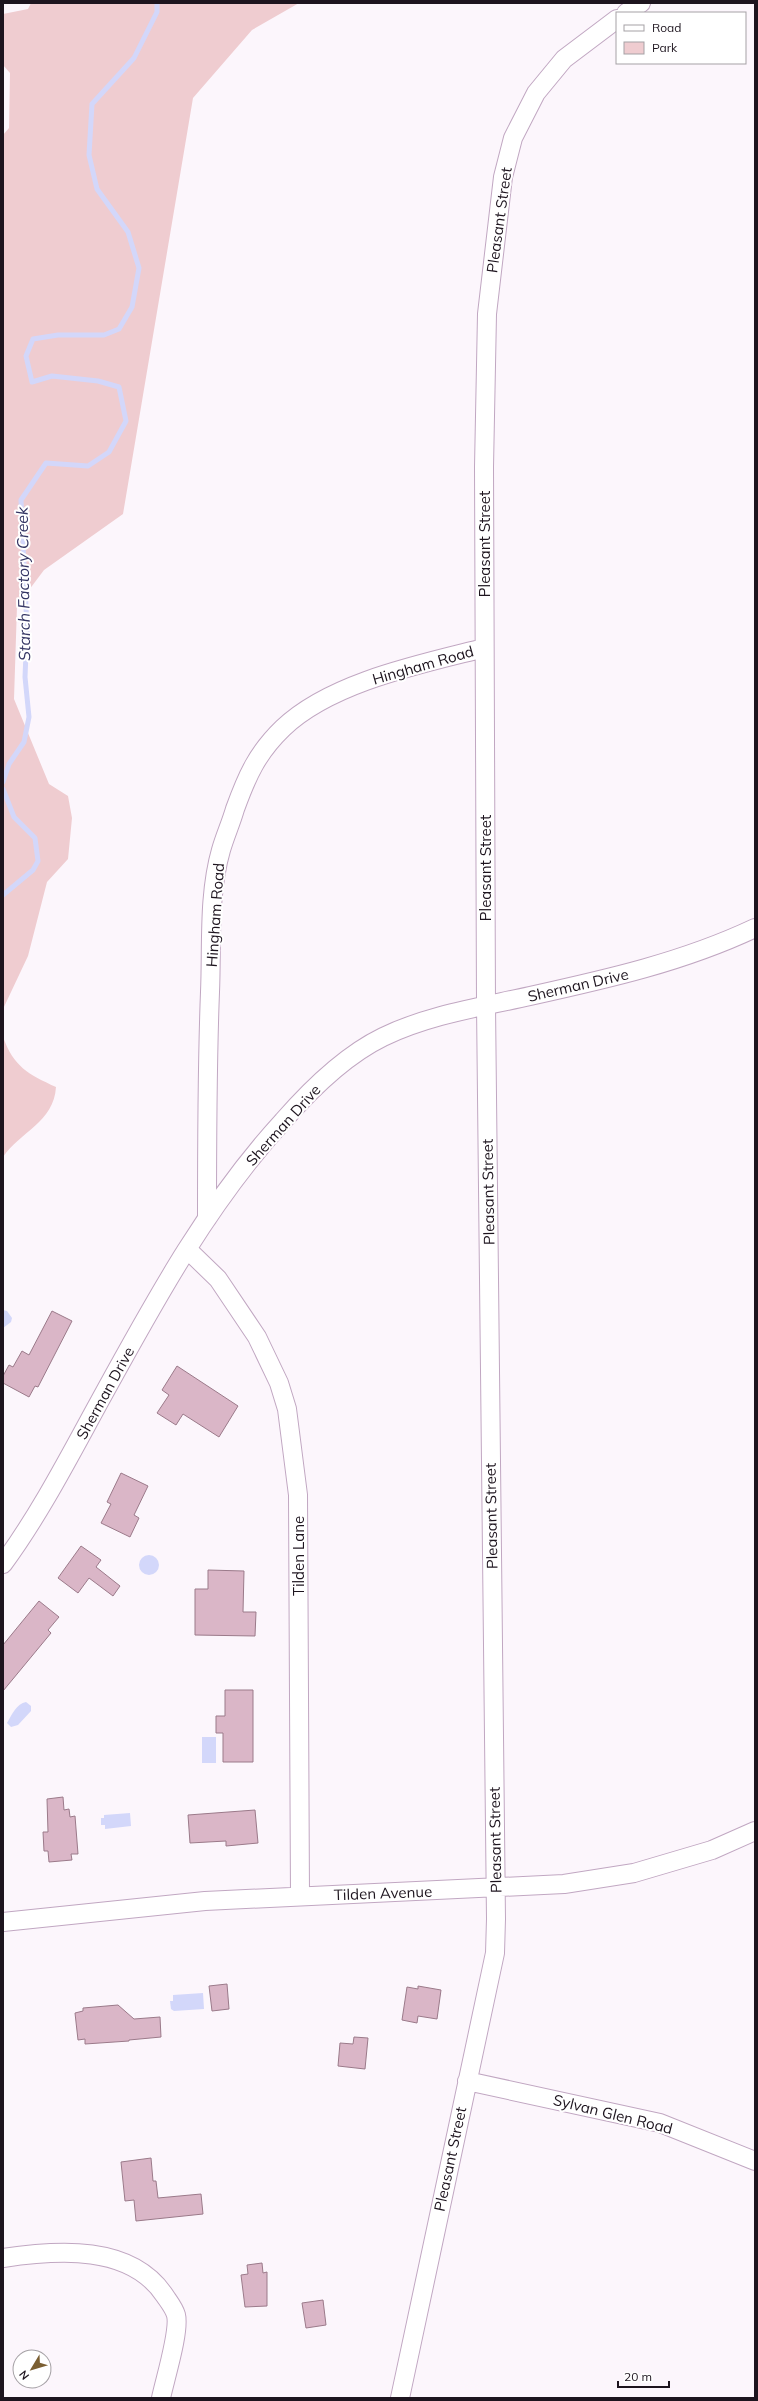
<svg xmlns="http://www.w3.org/2000/svg" width="758" height="2401" font-family="Mulish,sans-serif">
	<style>
		.green { fill: #efccd0 }
		.water { fill: #d3d7fa }
		.lines { fill: none; stroke-linecap: round; stroke-linejoin: round }
		.stream { stroke: #d3d7fa; stroke-width: 5 }
		.building { fill: #dab6c7; stroke: #9b7a8a }
		.minor-casing { stroke: #c1a7c2; stroke-width: 20 }
		.minor { stroke: #fff; stroke-width: 18 }
		.labels { text-anchor: middle; dominant-baseline: central; stroke-width: 4; stroke-linejoin: round; paint-order: stroke }
		.street-label { font-size: 15px; fill: #1d141e; stroke: #fff }
		.water-label { font-size: 16px; font-style: italic; fill: #353664; stroke: #fff }
	</style>
	<rect width="100%" height="100%" fill="#fcf6fc"/>
	<path class="green" d="M31 3H299L252 30 193 98 123 514 44 570 17 606 14 699 49 784 68 796 72 818 68 859 47 882 28 956 3 1009V135L9 128 10 73 3 65V14L28 9Z
		M3 1037C14 1067 28 1074 56 1087 54 1122 20 1132 3 1157Z"/>
	<path class="water" d="M3 1310 7 1311 12 1318 11 1322 3 1328Z
		M139 1565a10 10 0 1 1 20 0a10 10 0 1 1-20 0Z
		M26 1702 31 1706V1711L18 1725 11 1727 7 1723C11 1716 17 1703 26 1702Z
		M202 1737H216V1763H202Z
		M130 1813 131 1826 105 1829V1825H101V1818H104V1815Z
		M203 1993 204 2009 174 2011 171 2009 170 2001H173V1995Z"/>
	<g class="lines">
		<path class="stream" d="M3 782 9 764 24 742 29 717 25 677 27 629 21 500 46 463 88 466 109 452 126 421 119 387 98 381 52 376 32 382 26 356 33 339 58 335H104L119 329 132 307 139 268 128 232 97 189 89 155 92 104 134 58 157 12V3
			M3 789 14 817 35 838 38 861 33 870 3 895"/>
	</g>
	<path class="building" d="M52 1311 72 1321 38 1387 35 1386 29 1397 3 1383V1376L9 1365 13 1367 22 1351 29 1355Z
		M177 1366 238 1406 219 1437 183 1414 176 1425 157 1413 169 1395 162 1390Z
		M121 1473 148 1486 134 1515 139 1518 130 1537 101 1523 111 1504 107 1502Z
		M81 1546 101 1560 96 1567 120 1586 113 1596 89 1578 78 1593 58 1578Z
		M208 1570 244 1571 243 1612H256L255 1636 195 1635V1589H208Z
		M39 1601 59 1617 48 1630 51 1633 3 1691V1645Z
		M225 1690H253V1762H223V1733H216V1716H225Z
		M63 1797 64 1810 69 1809 70 1817 75 1816 78 1854H71L72 1860 49 1862 48 1851H44L43 1832H48L47 1799Z
		M255 1810 258 1843 226 1846V1841L190 1843 188 1815Z
		M227 1984 229 2009 212 2011 209 1986Z
		M418 1986 441 1990 437 2019 418 2016 417 2023 402 2020 407 1987 418 1989Z
		M118 2005 134 2019 160 2017 161 2037 129 2040V2041L85 2044V2039L78 2040 75 2013 83 2011V2008Z
		M354 2037 368 2038 365 2069 338 2066 340 2043 353 2044Z
		M151 2158 153 2181H156L158 2198 201 2194 203 2214 136 2221 134 2200 125 2201 121 2162Z
		M262 2263 263 2273 267 2272V2306L245 2307 241 2275 248 2274 247 2265Z
		M323 2300 326 2325 306 2328 302 2303Z"/>
	<g class="lines">
		<defs>
			<path id="minor" d="M626 13 641 3
				M207 1219C207 1143 207 1068 210 992 212 946 208 895 221 850 225 836 231 823 235 809 247 776 257 753 283 728 331 682 421 664 484 648
				M187 1249 218 1279 257 1337 279 1383 287 1409 298 1495 300 1896
				M3 1564C39 1515 68 1459 97 1406 152 1306 206 1205 283 1121 310 1090 346 1055 383 1037 428 1015 481 1007 530 996 607 979 683 962 755 928
				M3 1922 205 1901 564 1884 634 1873 712 1850 755 1831
				M467 2081 660 2123 755 2161
				M3 2258C57 2250 131 2244 165 2296 169 2302 174 2308 176 2315 180 2331 165 2379 161 2398
				M400 2398 495 1953 496 1919 486 1005 484 467 487 314 503 177 513 138 536 93 564 59 617 19"/>
		</defs>
		<use href="#minor" class="minor-casing"/>
		<use href="#minor" class="minor"/>
	</g>
	<g class="labels">
		<g class="street-label">
			<text transform="translate(499 220) rotate(-82)">Pleasant Street</text>
			<text transform="translate(484 544) rotate(-90)">Pleasant Street</text>
			<text transform="translate(423 665) rotate(-16)">Hingham Road</text>
			<text transform="translate(485 868) rotate(-90)">Pleasant Street</text>
			<text transform="translate(215 915) rotate(-86)">Hingham Road</text>
			<text transform="translate(578 985) rotate(-13)">Sherman Drive</text>
			<text transform="translate(283 1125) rotate(-48)">Sherman Drive</text>
			<text transform="translate(488 1192) rotate(-91)">Pleasant Street</text>
			<text transform="translate(105 1393) rotate(-61)">Sherman Drive</text>
			<text transform="translate(491 1516) rotate(-91)">Pleasant Street</text>
			<text transform="translate(298 1556) rotate(-90)">Tilden Lane</text>
			<text transform="translate(495 1840) rotate(-91)">Pleasant Street</text>
			<text transform="translate(383 1893) rotate(-2)">Tilden Avenue</text>
			<text transform="translate(613 2114) rotate(14)">Sylvan Glen Road</text>
			<text transform="translate(450 2159) rotate(-78)">Pleasant Street</text>
		</g>
		<g class="water-label">
			<text transform="translate(23 584) rotate(-91)">Starch Factory Creek</text>
		</g>
	</g>
	<rect width="758" height="2401" fill="none" stroke="#1d141e" stroke-width="8"/>
	<rect x="616" y="12" width="130" height="52" fill="#ffffff" stroke="#a5a1a5"/>
	<rect x="624" y="25" width="20" height="6" fill="#ffffff" stroke="#a5a1a5"/>
	<text x="652" y="32" font-size="12" fill="#1d141e">Road</text>
	<rect x="624" y="42" width="20" height="12" fill="#efccd0" stroke="#a5a1a5"/>
	<text x="652" y="52" font-size="12" fill="#1d141e">Park</text>
	<g transform="translate(32 2369) rotate(232)"><circle r="19" fill="#ffffff" stroke="#a5a1a5"/>
	<path d="M0-3L7 15L0 10L-7 15Z" fill="#7b5f32"/>
	<text y="-6" font-size="11" font-weight="bold" text-anchor="middle" fill="#1d141e">N</text>
	</g>
	<path d="M618 2381v6h51v-6" fill="none" stroke="#1d141e" stroke-width="2"/>
	<text x="624" y="2381" font-size="12" fill="#1d141e" stroke="#ffffff" stroke-width="3" paint-order="stroke">20 m</text>
</svg>
